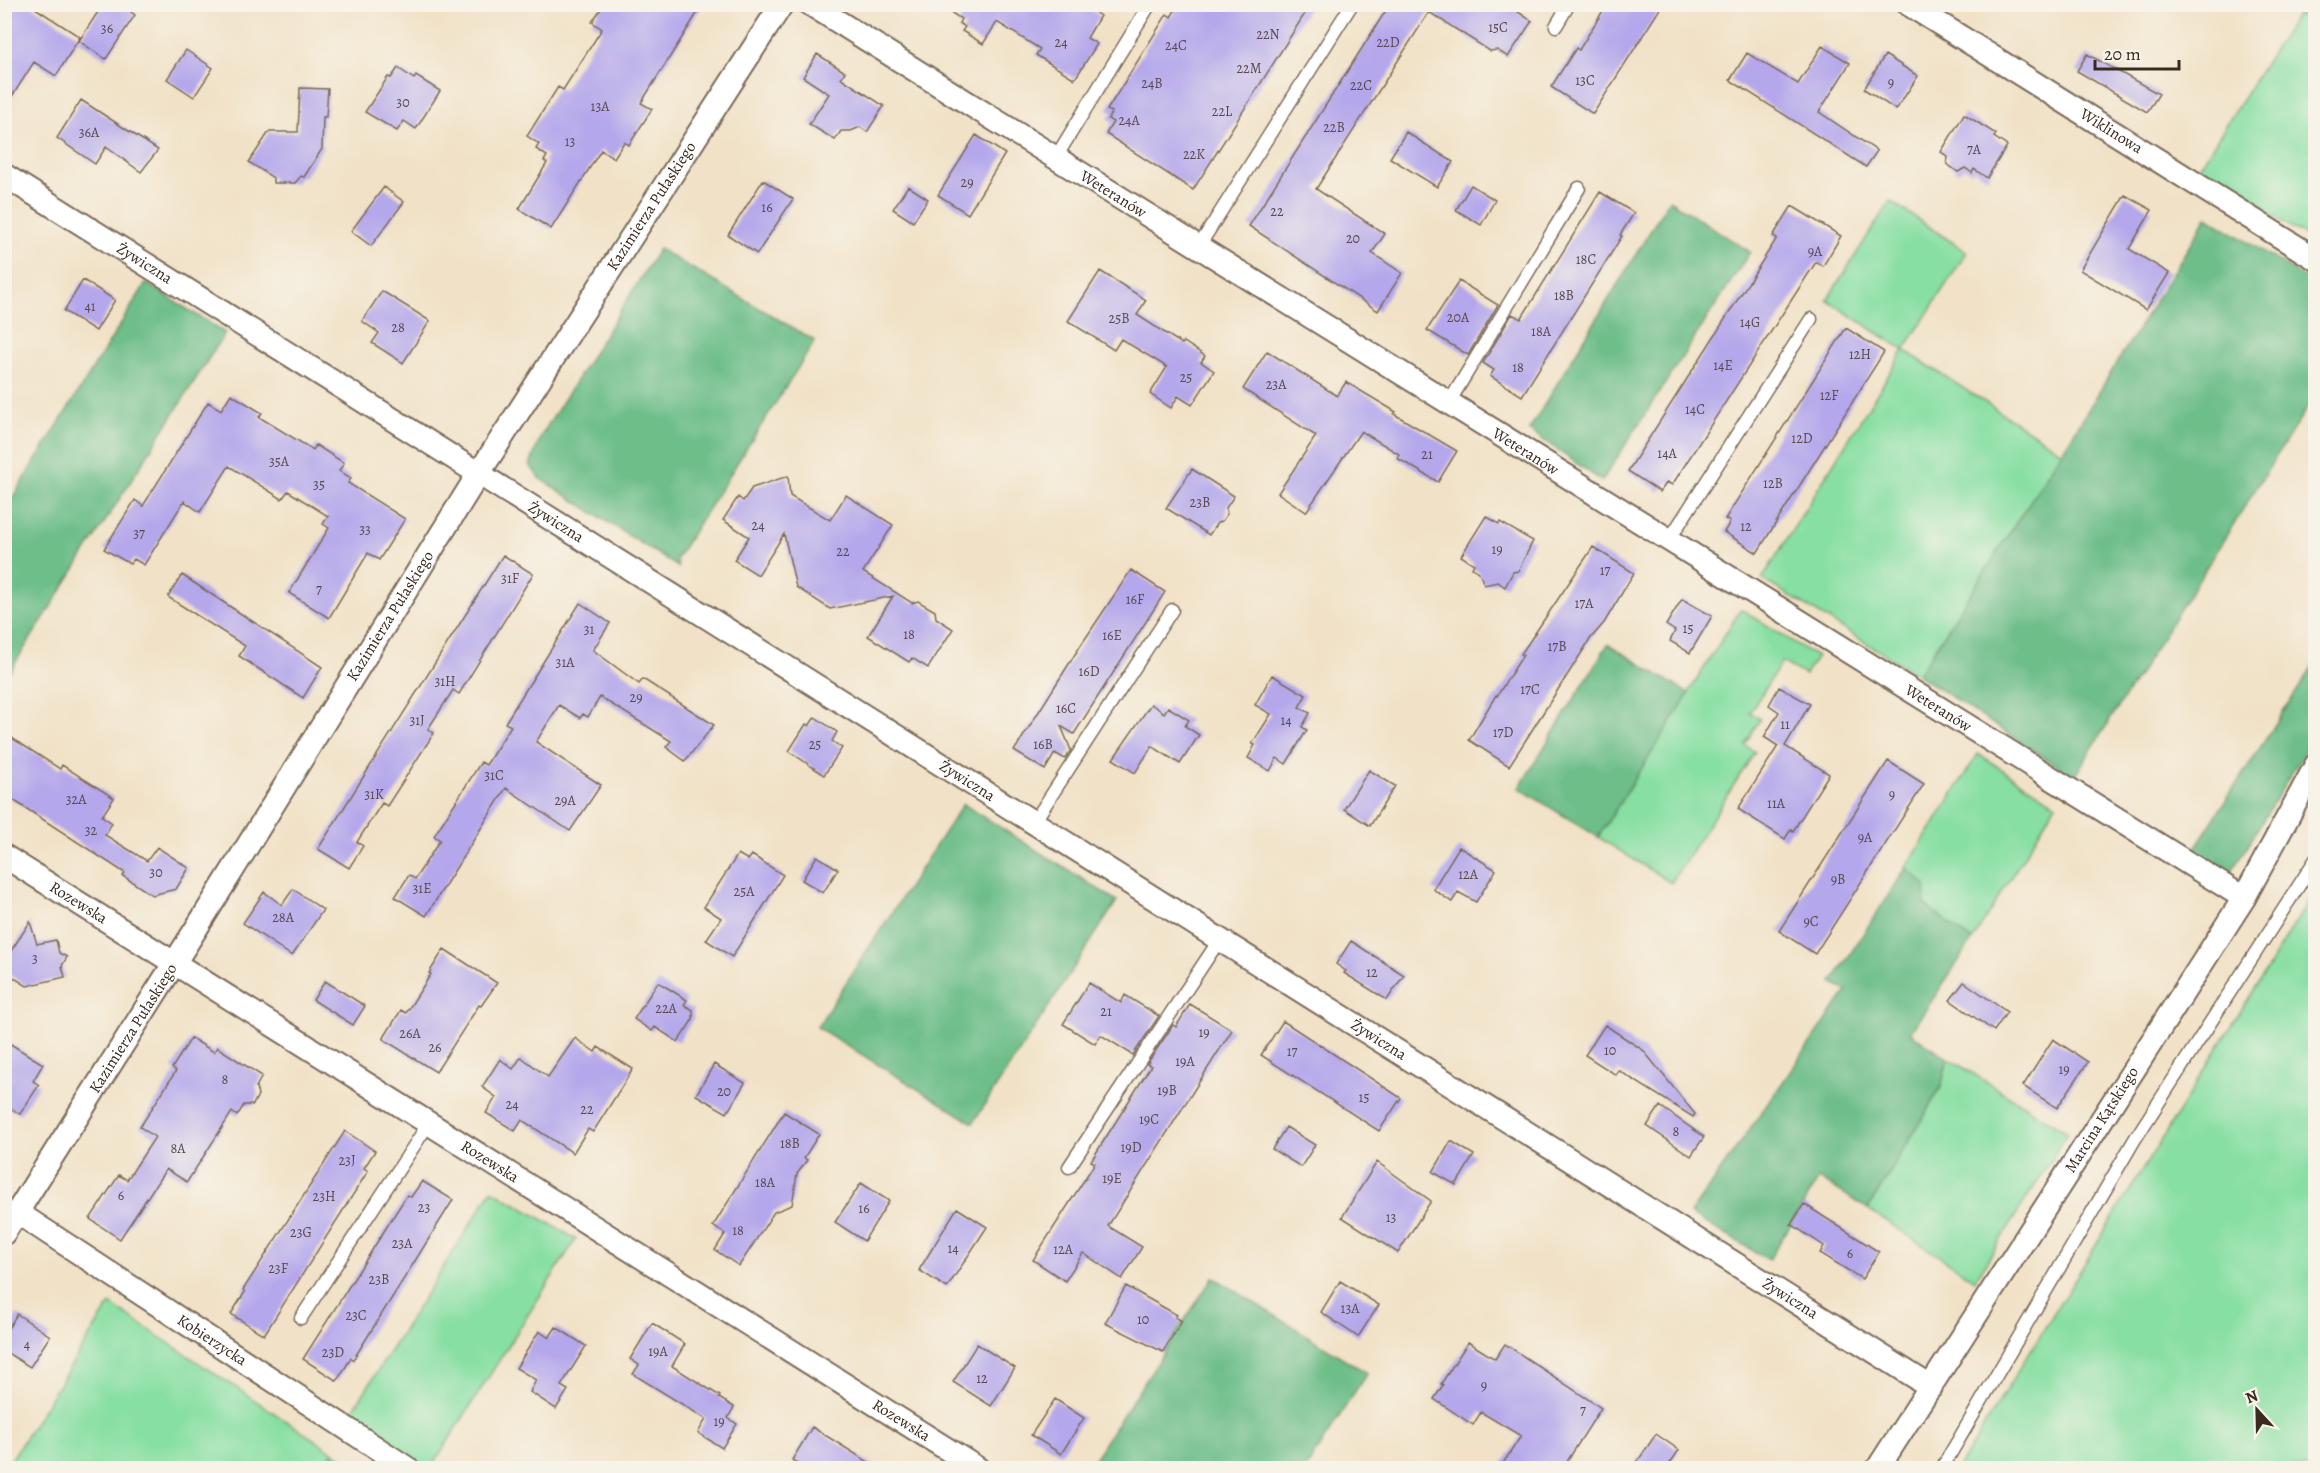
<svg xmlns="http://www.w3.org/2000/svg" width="2320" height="1473" font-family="Alegreya,serif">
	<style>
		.green { fill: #87dfa3; stroke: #618460; stroke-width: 1.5 }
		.forest { fill: #6dbe89; stroke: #547454; stroke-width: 1.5 }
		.building { fill: #b4a7eb }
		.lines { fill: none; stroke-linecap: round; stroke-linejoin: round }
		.service-casing { stroke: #7b6a59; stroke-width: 15 }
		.minor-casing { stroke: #7b6a59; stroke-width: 26 }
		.service { stroke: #fff; stroke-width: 12 }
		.minor { stroke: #fff; stroke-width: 22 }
		.labels { text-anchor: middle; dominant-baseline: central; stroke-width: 4.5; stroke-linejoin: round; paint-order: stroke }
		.number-label { font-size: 14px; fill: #594951 }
		.street-label { font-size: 16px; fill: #3b2a1e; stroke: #f7f3e8 }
	</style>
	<rect width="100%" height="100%" fill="#f7f3e8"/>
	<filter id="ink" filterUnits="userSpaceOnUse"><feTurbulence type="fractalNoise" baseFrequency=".0167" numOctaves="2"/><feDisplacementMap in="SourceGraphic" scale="12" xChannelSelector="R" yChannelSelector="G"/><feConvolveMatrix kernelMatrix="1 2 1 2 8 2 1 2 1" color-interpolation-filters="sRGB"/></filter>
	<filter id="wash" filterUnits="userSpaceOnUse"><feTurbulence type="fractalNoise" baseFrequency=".008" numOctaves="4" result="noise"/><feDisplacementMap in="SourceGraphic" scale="24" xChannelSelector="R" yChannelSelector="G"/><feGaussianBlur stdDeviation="1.35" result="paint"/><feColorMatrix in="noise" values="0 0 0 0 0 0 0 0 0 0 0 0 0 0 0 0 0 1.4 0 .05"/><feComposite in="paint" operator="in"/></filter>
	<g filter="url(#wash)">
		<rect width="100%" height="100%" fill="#f1e2c7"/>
		<path class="green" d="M2297 14 2315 26V242L2198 169Z
			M1890 201 1967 252 1904 350 2062 452 1918 675 1762 579 1904 350 1827 300Z
			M1741 609 1817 657 1805 675 1782 662 1750 712 1760 719 1745 745 1755 752 1671 883 1598 837Z
			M1978 754 2056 804 1972 941 1924 904 1906 868Z
			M2315 891V1468H1958Z
			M1948 1058 2068 1133 1975 1280 1868 1209 1941 1087Z
			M492 1190 576 1239 431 1468H425L348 1418Z
			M110 1304 333 1452 323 1468H6Z"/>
		<path class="forest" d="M2303 5H2315V26L2297 14Z
			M1669 200 1750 252 1602 481 1529 430Z
			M2207 217 2315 284V395L2074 777 1918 675 2062 452Z
			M659 249 815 341 676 559 678 567 539 478 530 465 541 436Z
			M146 283 225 333 5 679V510Z
			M1608 644 1689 694 1598 837 1519 788Z
			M2315 663V702L2310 709 2315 735 2230 874 2193 851Z
			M963 804 1117 901 973 1123 817 1027Z
			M1906 868 1926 885 1924 904 1972 941 1910 1033 1948 1058 1941 1087 1868 1209 1819 1178 1769 1260 1690 1214 1847 991 1832 982Z
			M1213 1277 1367 1373 1306 1468H1088Z
			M333 1452 358 1468H323Z"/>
		<g id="blocks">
			<path class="building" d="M4 4H29L80 37 56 76 34 62 4 109Z
				M103 4H120L135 15 106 59 79 41Z
				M604 4H703L641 103 652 109 629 145 624 142 614 158 601 150 551 229 519 209 547 163 544 161 547 156 536 149 539 144 527 136 558 87 563 90 602 29 592 22Z
				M938 4H1083L1100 16 1087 38 1097 44 1075 79 1036 55 1040 49 997 22 983 44 962 31 965 27 959 23 961 19Z
				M1179 4H1311L1193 190 1106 134 1113 122 1108 119 1112 112 1107 110 1167 14 1171 17Z
				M1390 4H1506L1532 21 1508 57 1497 50 1490 51 1429 12 1316 189 1385 234 1372 253 1402 273 1378 311 1249 226Z
				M1607 4H1663L1593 114 1551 87 1576 48 1579 50Z
				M1822 46 1850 63 1819 112 1877 151 1866 167 1730 80 1747 53 1798 84Z
				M186 50 213 68 194 97 167 79Z
				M817 54 845 72 841 78 884 106 867 132 860 127 851 131H841L835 140 809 124 829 94 803 77Z
				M2087 54 2159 94 2147 112 2077 71Z
				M1885 55 1918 76 1896 110 1864 89Z
				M398 68 414 79 416 76 440 91 416 129 404 121 397 131 365 112 388 77 391 78Z
				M300 88 328 89 326 117H323L322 149 304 177 301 176 295 183H273V178L249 162 269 132H298Z
				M81 100 158 150 141 172 106 147 95 164 57 138Z
				M1964 114 1996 134 1994 137 2007 146 1987 178 1974 169 1972 173 1965 168 1958 172 1947 164 1948 157 1941 152Z
				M1406 132 1453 162 1437 187 1390 158Z
				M976 135 1005 154 968 214 938 195Z
				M763 180 793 199 757 254 728 235Z
				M1471 185 1495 200 1481 225 1456 210Z
				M908 186 928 199 913 222 893 209Z
				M384 187 404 202 371 246 351 231Z
				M1600 192 1634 213 1620 235 1622 236 1522 396 1490 376 1494 370 1483 363 1512 314 1521 319Z
				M2125 195 2152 210 2129 249 2169 273 2146 310 2080 270Z
				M1792 206 1841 236 1823 266 1816 262 1672 485 1667 482 1660 492 1628 471 1777 238 1773 236Z
				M1100 271 1146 300 1137 315 1182 344 1184 342 1205 356 1201 362 1214 371 1192 405 1178 396 1171 408 1150 394 1167 367 1121 339 1114 350 1068 321Z
				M83 280 115 300 96 331 64 311Z
				M1459 281 1498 305 1468 355 1427 330Z
				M382 291 430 321 403 363 372 343 379 333 362 321Z
				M1846 328 1884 352 1757 553 1724 532 1730 522 1725 519Z
				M1267 351 1337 396 1346 382 1396 412 1394 414 1457 451 1438 482 1397 458 1399 454 1361 431 1306 512 1278 493 1316 436 1243 389Z
				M231 394 262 413 259 417 313 450 316 445 344 463 339 471 351 478 348 483 405 519 379 560 368 553 329 618 289 593 329 528 323 524 328 516 288 491 282 499 229 466 200 512 184 501 144 565 134 559 130 564 104 549 135 500 143 506 208 402 221 410Z
				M1192 469 1234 496 1226 508 1227 514 1222 521 1217 523 1209 535 1166 508Z
				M788 476 790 496 830 520 846 495 893 525 863 572 912 603 918 601 935 611 936 618 953 629 928 668 912 658 909 662 868 636 893 596 830 609 796 587 784 534 758 575 734 560 749 537 723 520 738 497 743 501 752 488Z
				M1486 516 1499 524 1500 522 1533 541 1518 571 1513 572 1505 587 1498 582 1484 585 1479 572 1472 568 1474 564 1461 556Z
				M1593 547 1634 573 1604 623 1591 638 1509 766 1469 740 1496 695 1497 696 1523 655 1521 654Z
				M503 555 533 574 459 694 453 690 428 729 434 733 387 806 382 803 369 823 357 842 363 846 349 868 318 849Z
				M1131 570 1165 592 1074 734 1061 726 1071 750 1065 759 1055 753 1045 770 1014 751 1079 648Z
				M182 575 322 667 303 698 239 656 245 646 168 597Z
				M1682 599 1712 616 1690 653 1670 641 1675 631 1666 625Z
				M580 603 610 623 593 650 639 684 643 679 714 725 685 761 666 747 671 741 600 697 588 717 583 714 580 718 559 705 536 742 601 785 570 831 506 788 426 916 395 897 409 875 415 879 440 840 434 836 481 762 486 765 511 726 505 723Z
				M1272 675 1306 695 1299 707 1310 713 1302 727 1307 730 1286 764 1277 758 1270 771 1248 758 1255 745 1252 744 1271 714 1255 705Z
				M1779 687 1810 704 1785 746 1829 774 1793 831 1791 829 1785 839 1738 809 1778 746 1764 737 1779 712 1769 705Z
				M1151 704 1164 713 1168 707 1189 720 1185 726 1199 735 1180 764 1152 746 1135 773 1113 759Z
				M815 717 837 732 832 741 842 748 824 775 789 751 806 724 809 726Z
				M4 733 60 769 62 765 114 798 102 816 112 823 105 835 147 861 157 847 189 868 176 889 152 895 123 876 125 873 4 794Z
				M1888 761 1924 784 1815 954 1779 931Z
				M1369 770 1395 786 1370 826 1344 809Z
				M1459 847 1496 870 1476 902 1458 892 1452 902 1433 889Z
				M738 854 748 860 752 855 783 875 732 957 706 940 721 918 704 907Z
				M817 856 838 869 823 893 802 880Z
				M293 889 323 910 292 956 243 923 264 892 282 905Z
				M30 922 37 944 56 940 59 953 67 957 62 966 65 977 27 986 8 974 5 960Z
				M1351 941 1404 975 1387 1000 1344 973 1346 971 1336 964Z
				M444 949 497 983 481 1006 479 1005 436 1072 383 1039 401 1010 406 1013 431 974 429 973Z
				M325 981 365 1006 353 1025 313 1000Z
				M658 982 687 1000 684 1005 693 1010V1019L678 1042 655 1027 652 1031 634 1019Z
				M1964 982 2007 1012 1994 1031 1950 1000Z
				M1089 983 1121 1003 1125 995 1159 1016 1133 1055 1101 1035 1095 1044 1063 1024Z
				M1190 1004 1232 1030 1108 1226 1142 1247 1122 1279 1083 1253 1065 1281 1033 1260 1095 1163 1091 1161 1151 1066 1147 1064 1173 1025 1176 1027Z
				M1283 1021 1401 1098 1379 1131 1261 1055Z
				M1605 1025 1643 1050 1695 1114 1693 1117 1618 1070 1616 1075 1585 1055Z
				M191 1038 214 1052 217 1047 262 1076 256 1087 258 1095 253 1105H244L237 1116 232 1112 187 1182 166 1169 120 1239 90 1219 119 1175 127 1180 155 1137 140 1127 176 1071 172 1068Z
				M575 1038 595 1052 598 1047 633 1069 593 1132 588 1129 573 1153 522 1120 515 1131 486 1113 496 1097 482 1087 500 1059 513 1069 521 1057 548 1077Z
				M2053 1039 2088 1062 2057 1108 2023 1086Z
				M4 1040 43 1064 33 1081 39 1085 20 1114 4 1105Z
				M714 1064 745 1083 727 1113 696 1095Z
				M1660 1106 1704 1137 1691 1156 1647 1126Z
				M784 1112 819 1134 804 1158 807 1160 797 1174 792 1205 774 1212 739 1266 715 1250 725 1234 713 1226Z
				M1286 1127 1315 1145 1301 1167 1272 1149Z
				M345 1131 375 1151 364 1168 368 1171 264 1335 231 1314 245 1292 243 1290Z
				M1451 1141 1474 1155 1456 1185 1433 1172Z
				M1377 1162 1431 1201 1398 1253 1342 1217Z
				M422 1181 453 1200 353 1360 351 1358 337 1381 303 1359 407 1195 411 1197Z
				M861 1183 889 1201 864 1241 835 1222Z
				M1804 1204 1879 1252 1862 1279 1820 1253 1824 1246 1791 1224Z
				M957 1208 987 1227 947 1288 919 1270Z
				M1340 1281 1379 1305 1358 1337 1321 1312Z
				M1126 1286 1177 1315 1175 1317 1182 1321 1163 1352 1105 1323Z
				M17 1314 50 1336 30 1367 4 1351V1335Z
				M652 1323 685 1344 672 1366 720 1396 719 1398 734 1407 728 1418 737 1424 722 1448 698 1433 706 1419 633 1374 639 1365 630 1359Z
				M556 1327 586 1346 561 1386 568 1390 556 1409 530 1392 536 1380 516 1368 539 1331 549 1338Z
				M1468 1342 1495 1359 1505 1344 1601 1408 1563 1468H1500L1521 1436 1481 1412 1473 1425 1434 1399 1443 1385 1441 1384Z
				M977 1344 1015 1368 991 1406 953 1382Z
				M1055 1399 1084 1418 1061 1454 1031 1435Z
				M812 1427 878 1468H806L792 1460Z
				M1656 1434 1679 1450 1667 1468H1633Z"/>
		</g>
	</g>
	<g filter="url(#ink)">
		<use href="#blocks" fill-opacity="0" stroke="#7b6a59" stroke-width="1.5"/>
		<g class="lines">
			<defs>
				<path id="service" d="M1556 26 1569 4
					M1056 157 1150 4
					M1199 246 1352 4
					M1448 404 1579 188
					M1669 540 1811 319
					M1034 822 1172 610
					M1069 1167 1220 939
					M301 1318 429 1123
					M1942 1468 2135 1139 2316 859"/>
				<g id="minor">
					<path id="s1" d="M810 4C1287 304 1766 601 2244 898"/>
					<path id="s2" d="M1908 4 2316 259"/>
					<path id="s3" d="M4 175 1931 1387"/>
					<path id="s4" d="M4 856 977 1468"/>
					<path id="s5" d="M18 1213 407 1468"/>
					<path id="s6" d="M4 1233 206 913 479 473 782 4"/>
					<path id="s7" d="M1878 1468 2244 898 2316 765"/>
				</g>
			</defs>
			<use href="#service" class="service-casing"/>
			<use href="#minor" class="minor-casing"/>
			<use href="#service" class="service"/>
			<use href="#minor" class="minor"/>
		</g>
	</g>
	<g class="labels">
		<g class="number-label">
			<text x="1498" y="27">15C</text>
			<text x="107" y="28">36</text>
			<text x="1268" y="34">22N</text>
			<text x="1061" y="42">24</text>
			<text x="1388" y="42">22D</text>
			<text x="1176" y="45">24C</text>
			<text x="1249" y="68">22M</text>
			<text x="1585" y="80">13C</text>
			<text x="1891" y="82">9</text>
			<text x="1152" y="83">24B</text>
			<text x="1361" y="85">22C</text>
			<text x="403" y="102">30</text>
			<text x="600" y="106">13A</text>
			<text x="1222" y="111">22L</text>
			<text x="1129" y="120">24A</text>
			<text x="1334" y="127">22B</text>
			<text x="89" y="132">36A</text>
			<text x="570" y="141">13</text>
			<text x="1974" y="149">7A</text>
			<text x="1194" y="154">22K</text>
			<text x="967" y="182">29</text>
			<text x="767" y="207">16</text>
			<text x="1277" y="211">22</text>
			<text x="1353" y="238">20</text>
			<text x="1815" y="251">9A</text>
			<text x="1586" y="259">18C</text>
			<text x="1564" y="295">18B</text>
			<text x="90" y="306">41</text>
			<text x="1458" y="317">20A</text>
			<text x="1119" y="318">25B</text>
			<text x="1750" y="322">14G</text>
			<text x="398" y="327">28</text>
			<text x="1541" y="331">18A</text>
			<text x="1860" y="354">12H</text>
			<text x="1723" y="365">14E</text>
			<text x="1518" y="367">18</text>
			<text x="1186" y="377">25</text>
			<text x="1276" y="384">23A</text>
			<text x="1829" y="395">12F</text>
			<text x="1695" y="409">14C</text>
			<text x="1802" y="438">12D</text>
			<text x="1667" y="453">14A</text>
			<text x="1427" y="454">21</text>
			<text x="279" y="461">35A</text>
			<text x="1773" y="483">12B</text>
			<text x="319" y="484">35</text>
			<text x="1200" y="502">23B</text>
			<text x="758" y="525">24</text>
			<text x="1746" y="526">12</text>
			<text x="365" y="529">33</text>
			<text x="139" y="533">37</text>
			<text x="1497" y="549">19</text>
			<text x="843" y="551">22</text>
			<text x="1605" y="570">17</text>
			<text x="510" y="578">31F</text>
			<text x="319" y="589">7</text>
			<text x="1135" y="599">16F</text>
			<text x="1584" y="603">17A</text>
			<text x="1688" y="628">15</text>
			<text x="589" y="629">31</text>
			<text x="909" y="634">18</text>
			<text x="1112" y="635">16E</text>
			<text x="1557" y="646">17B</text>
			<text x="565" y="662">31A</text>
			<text x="1089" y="671">16D</text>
			<text x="445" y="681">31H</text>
			<text x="1530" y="689">17C</text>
			<text x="636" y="697">29</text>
			<text x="1066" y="708">16C</text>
			<text x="417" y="720">31J</text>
			<text x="1286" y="720">14</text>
			<text x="1785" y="724">11</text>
			<text x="1503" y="732">17D</text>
			<text x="815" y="744">25</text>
			<text x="1043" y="744">16B</text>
			<text x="494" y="775">31C</text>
			<text x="374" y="794">31K</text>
			<text x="1892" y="794">9</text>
			<text x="76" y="799">32A</text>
			<text x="565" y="800">29A</text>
			<text x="1776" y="803">11A</text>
			<text x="91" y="830">32</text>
			<text x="1865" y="837">9A</text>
			<text x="156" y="872">30</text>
			<text x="1468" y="874">12A</text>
			<text x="1838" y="879">9B</text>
			<text x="422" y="888">31E</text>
			<text x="744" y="891">25A</text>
			<text x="283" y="917">28A</text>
			<text x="1811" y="921">9C</text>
			<text x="35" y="958">3</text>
			<text x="1372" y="972">12</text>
			<text x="666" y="1008">22A</text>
			<text x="1106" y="1011">21</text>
			<text x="1204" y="1032">19</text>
			<text x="410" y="1033">26A</text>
			<text x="435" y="1047">26</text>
			<text x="1610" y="1050">10</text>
			<text x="1292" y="1051">17</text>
			<text x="1185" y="1061">19A</text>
			<text x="2064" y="1069">19</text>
			<text x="225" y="1079">8</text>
			<text x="1167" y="1090">19B</text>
			<text x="724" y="1091">20</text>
			<text x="1364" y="1097">15</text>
			<text x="512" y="1104">24</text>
			<text x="587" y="1109">22</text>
			<text x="1149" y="1119">19C</text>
			<text x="1676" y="1131">8</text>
			<text x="790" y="1143">18B</text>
			<text x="1131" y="1147">19D</text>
			<text x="178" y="1148">8A</text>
			<text x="347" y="1160">23J</text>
			<text x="1112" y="1178">19E</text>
			<text x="765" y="1182">18A</text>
			<text x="121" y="1195">6</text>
			<text x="324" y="1196">23H</text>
			<text x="424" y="1207">23</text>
			<text x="864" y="1208">16</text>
			<text x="1391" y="1217">13</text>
			<text x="738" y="1230">18</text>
			<text x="301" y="1232">23G</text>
			<text x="402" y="1243">23A</text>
			<text x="953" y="1248">14</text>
			<text x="1063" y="1249">12A</text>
			<text x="1850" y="1253">6</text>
			<text x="278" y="1268">23F</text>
			<text x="379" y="1279">23B</text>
			<text x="1350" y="1308">13A</text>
			<text x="356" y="1315">23C</text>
			<text x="1143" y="1319">10</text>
			<text x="27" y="1344">4</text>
			<text x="658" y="1351">19A</text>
			<text x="333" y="1352">23D</text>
			<text x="982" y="1378">12</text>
			<text x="1484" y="1385">9</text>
			<text x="1583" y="1410">7</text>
			<text x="719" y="1421">19</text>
		</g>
		<g class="street-label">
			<text stroke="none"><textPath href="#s2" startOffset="240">Wiklinowa</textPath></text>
			<text stroke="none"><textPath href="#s1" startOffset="358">Weteranów</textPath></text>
			<text stroke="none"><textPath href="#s6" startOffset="1214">Kazimierza Pułaskiego</textPath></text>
			<text stroke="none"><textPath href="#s3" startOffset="166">Żywiczna</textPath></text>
			<text stroke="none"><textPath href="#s1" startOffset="844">Weteranów</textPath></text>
			<text stroke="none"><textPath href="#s3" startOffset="652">Żywiczna</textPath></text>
			<text stroke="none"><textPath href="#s6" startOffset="728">Kazimierza Pułaskiego</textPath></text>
			<text stroke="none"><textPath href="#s1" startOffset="1330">Weteranów</textPath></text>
			<text stroke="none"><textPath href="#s3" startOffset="1138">Żywiczna</textPath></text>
			<text stroke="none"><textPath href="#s4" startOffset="88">Rozewska</textPath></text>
			<text stroke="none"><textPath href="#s6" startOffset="242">Kazimierza Pułaskiego</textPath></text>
			<text stroke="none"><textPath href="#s3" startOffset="1624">Żywiczna</textPath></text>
			<text stroke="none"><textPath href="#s7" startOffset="414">Marcina Kątskiego</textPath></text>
			<text stroke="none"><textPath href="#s4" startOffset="574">Rozewska</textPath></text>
			<text stroke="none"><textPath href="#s3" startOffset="2110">Żywiczna</textPath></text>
			<text stroke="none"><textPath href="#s5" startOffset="232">Kobierzycka</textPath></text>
			<text stroke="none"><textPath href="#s4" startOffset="1060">Rozewska</textPath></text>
		</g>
	</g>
	<rect width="2320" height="1473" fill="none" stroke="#f7f3e8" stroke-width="24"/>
	<g transform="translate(2257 1410) rotate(338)" stroke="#f7f3e8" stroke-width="4.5" paint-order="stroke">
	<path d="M0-4.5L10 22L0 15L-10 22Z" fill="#3b2a1e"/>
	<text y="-9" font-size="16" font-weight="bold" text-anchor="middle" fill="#3b2a1e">N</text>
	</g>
	<path d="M2095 60v9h84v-9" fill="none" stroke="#3b2a1e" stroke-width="3"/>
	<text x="2104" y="60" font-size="18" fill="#3b2a1e" stroke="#f7f3e8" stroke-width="4.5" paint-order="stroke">20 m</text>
</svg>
